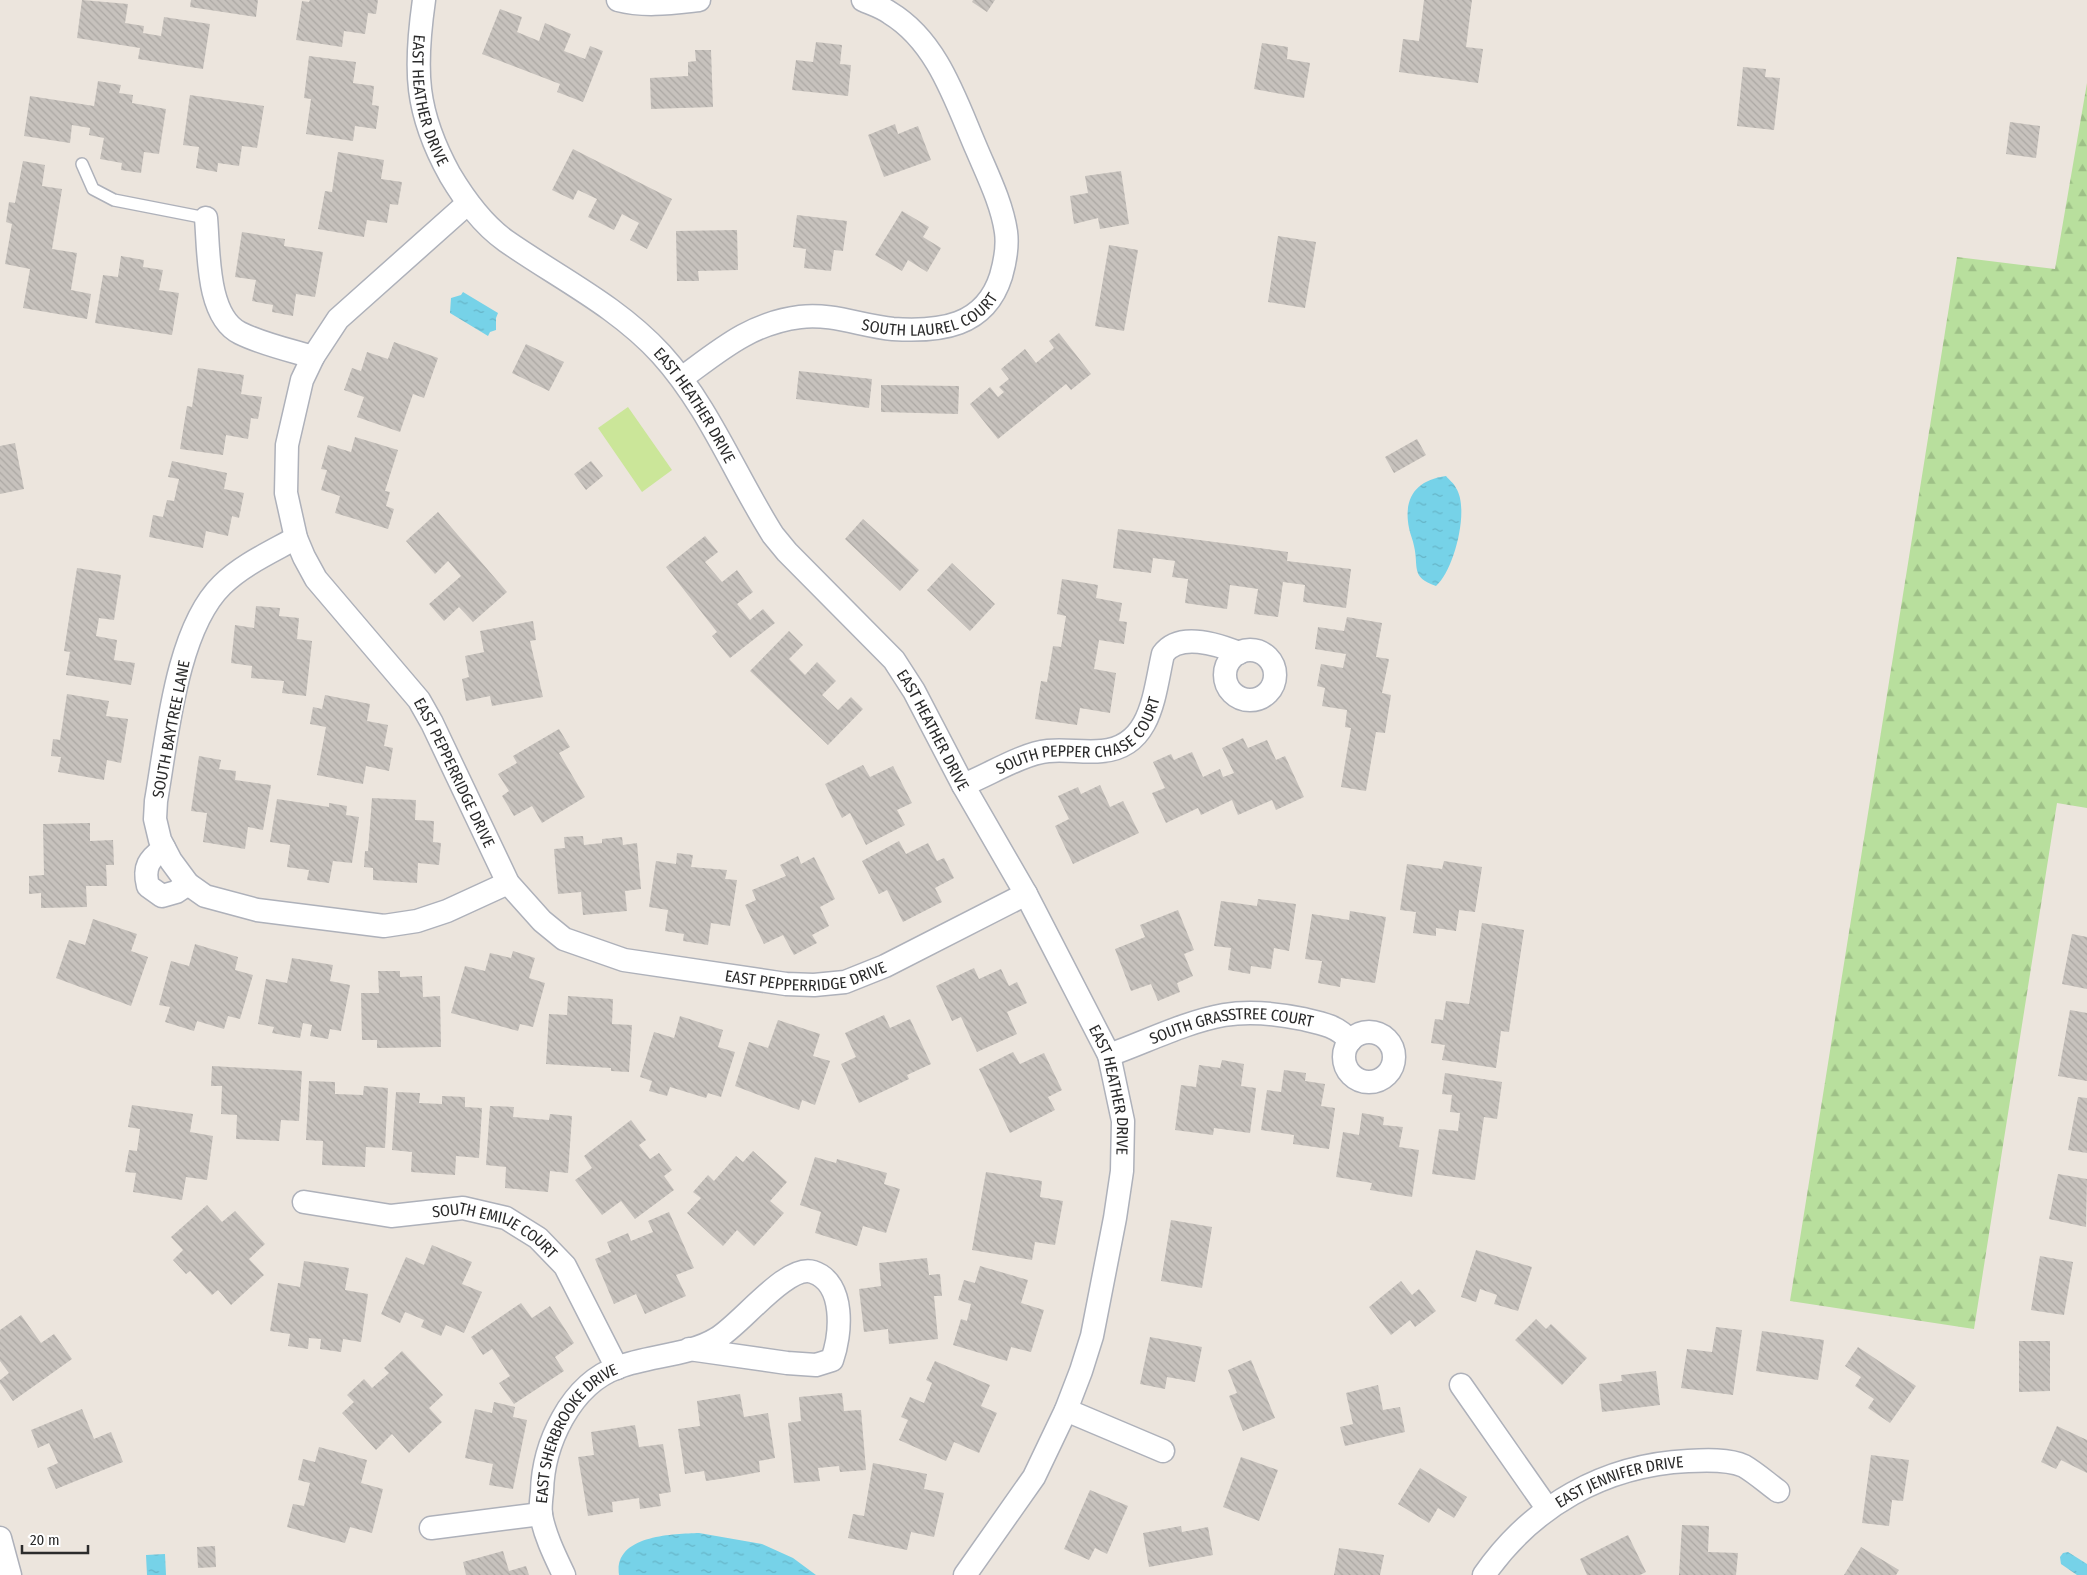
<svg xmlns="http://www.w3.org/2000/svg" width="2087" height="1575" font-family="'Fira Sans Condensed',sans-serif">
	<style>
		.forest { fill: url(#forest-firs) }
		.pitch { fill: #cbe699 }
		.water { fill: url(#water-ripples) }
		.building { fill: url(#building-back-hatch) }
		.lines { fill: none; stroke-linecap: round; stroke-linejoin: round }
		.lane-casing { stroke: #aeb1ba; stroke-width: 14 }
		.street-casing { stroke: #aeb1ba; stroke-width: 25 }
		.lane { stroke: #fff; stroke-width: 11 }
		.street { stroke: #fff; stroke-width: 22 }
		.labels { text-anchor: middle; dominant-baseline: central; stroke-width: 4; stroke-linejoin: round; paint-order: stroke }
		.street-label { font-size: 16px; fill: #2b2b2b; stroke: #fff }
	</style>
	<defs>
		<pattern id="forest-firs" width="22" height="20" patternUnits="userSpaceOnUse" patternTransform="scale(1.25)"><rect width="22" height="20" fill="#b8df9d"/><path d="M5 1l3.5 6h-7zM16 11l3.5 6h-7z" fill="#9ec087"/></pattern>
		<pattern id="water-ripples" width="26" height="14" patternUnits="userSpaceOnUse" patternTransform="scale(1.25)"><rect width="26" height="14" fill="#76d2e8"/><path d="M2 4q2-2 4 0t4 0M15 11q2-2 4 0t4 0" fill="none" stroke="#66b4c7"/></pattern>
		<pattern id="building-back-hatch" width="6" height="6" patternUnits="userSpaceOnUse" patternTransform="scale(1.25)"><rect width="6" height="6" fill="#c7c2bd"/><path d="M-1 5l2 2M0 0l6 6M5-1l2 2" fill="none" stroke="#aba7a3"/></pattern>
	</defs>
	<rect width="100%" height="100%" fill="#ece5dd"/>
	<path class="forest" d="M2087 83V808L2057 803 1974 1329 1790 1301 1957 257 2055 269Z"/>
	<path class="pitch" d="M628 407 672 470 642 492 598 428Z"/>
	<path class="water" d="M463 292 498 313 496 318V330L490 332 488 336 450 313 451 298 461 295Z
		M1446 476C1449 480 1454 483 1456 488 1470 509 1454 571 1436 586 1410 577 1419 567 1414 546 1413 540 1410 534 1409 528 1403 498 1416 480 1446 476Z
		M699 1533 762 1544 793 1558 816 1575H619C613 1535 673 1534 699 1533Z
		M2068 1552 2087 1564V1575H2077L2061 1564 2060 1557 2063 1553Z
		M165 1554 166 1575H147L146 1555Z"/>
	<path class="building" d="M82 0 128 4 125 23 144 26 143 33 161 36 164 17 210 24 203 69 138 59 140 48 77 38Z
		M191 0H258L256 17 190 7Z
		M310 0H378L376 14 368 13 365 34 344 31 342 47 296 40 302 1 309 2Z
		M973 0H995L987 12 972 2Z
		M1424 0H1472L1466 47 1483 49 1478 83 1399 72 1403 39 1419 41Z
		M500 9 522 17 517 32 539 41 545 23 571 34 564 51 585 59 590 46 603 51 583 102 557 92 560 84 482 54Z
		M816 42 842 45 840 64 851 65 848 96 792 90 796 60 813 62Z
		M1262 43 1288 47 1287 59 1310 63 1304 98 1254 89Z
		M695 50H711L713 107 651 109 650 78 688 76V62L696 61Z
		M309 56 356 62 353 83 374 86 372 105 379 106 376 129 355 126 353 141 306 134 311 99 304 98Z
		M1743 67 1766 69 1765 77 1780 78 1774 130 1737 126Z
		M98 81 121 85 119 93 133 95 132 103 166 109 159 154 144 152 141 173 121 170 122 163 100 159 104 138 89 135 90 128 72 125 70 143 24 136 30 96 94 106Z
		M190 95 264 106 257 148 242 146 239 166 218 163 217 172 196 168 199 147 183 145Z
		M2010 122 2040 126 2036 158 2006 154Z
		M895 124 898 134 918 126 931 160 884 177 868 135Z
		M573 149 672 199 647 249 630 240 639 223 622 214 614 230 588 217 597 199 578 190 573 200 552 190Z
		M338 152 384 160 381 179 402 182 398 205 390 204 387 223 367 220 364 237 318 229 325 191 332 192Z
		M23 161 45 165 42 186 62 189 52 249 77 253 71 290 91 294 87 319 23 308 30 269 5 264 12 224 6 222 9 202 15 203Z
		M1121 171 1129 224 1100 229 1098 218 1074 224 1070 196 1088 193 1085 176Z
		M902 211 929 227 923 237 941 248 927 272 908 260 902 271 875 255Z
		M797 215 847 221 843 251 834 250 831 271 804 268 806 249 793 247Z
		M737 230 738 270 698 271 699 281H677L676 231Z
		M242 232 285 239 284 246 323 252 315 297 296 294 293 316 272 312 273 305 252 301 256 280 235 277Z
		M1278 236 1316 242 1305 308 1268 302Z
		M1109 245 1138 250 1124 331 1095 326Z
		M121 256 144 260 143 267 163 270 159 290 179 293 172 335 95 323 103 275 118 277Z
		M1059 333 1091 374 1071 390 1066 384 998 439 970 404 990 387 998 397 1004 392 999 387 1009 379 1001 369 1025 349 1036 363 1054 348 1049 341Z
		M394 342 438 358 424 398 413 394 400 432 357 417 364 397 344 390 352 368 361 371 367 352 388 359Z
		M526 344 564 362 549 391 512 373Z
		M198 368 244 375 241 394 262 397 258 419 251 418 248 439 226 435 223 455 180 449 187 406 192 407Z
		M799 371 872 379 869 408 796 399Z
		M881 385 959 386 958 414 881 412Z
		M355 437 398 450 385 491 390 492 386 506 394 509 388 529 335 513 340 496 321 490 327 470 321 469 328 445 351 452Z
		M1417 439 1426 455 1394 473 1385 457Z
		M15 443 24 489 0 494V446Z
		M172 461 227 473 224 489 244 493 239 518 232 516 228 536 206 531 203 548 149 537 153 515 163 517 167 500 174 501 179 479 168 477Z
		M591 461 603 476 586 490 574 474Z
		M438 512 507 592 473 622 459 607 444 621 429 604 461 576 448 561 435 574 406 541Z
		M863 519 919 570 900 591 845 539Z
		M1118 529 1288 552 1287 561 1351 569 1346 608 1303 602 1305 585 1283 582 1278 617 1254 614 1258 589 1230 585 1227 609 1185 603 1188 579 1172 577 1175 561 1153 558 1151 573 1113 568Z
		M705 536 718 552 705 562 722 582 737 570 753 592 737 604 750 620 763 609 775 623 730 658 712 636 717 632 666 567Z
		M952 563 995 604 970 631 927 590Z
		M77 568 121 575 114 620 99 618 96 636 117 640 114 660 135 663 131 685 66 675 70 652 64 651Z
		M1062 579 1098 585 1096 598 1122 603 1119 621 1127 622 1124 644 1099 640 1094 669 1116 673 1110 713 1080 708 1077 725 1035 719 1041 681 1047 682 1053 646 1061 647 1066 616 1057 614Z
		M256 606 280 608 279 616 299 618 297 639 312 641 306 696 282 693 284 681 251 678 252 666 231 663 235 625 254 628Z
		M1347 617 1382 623 1376 657 1389 659 1382 693 1391 695 1385 733 1376 732 1366 791 1341 787 1351 728 1345 727 1347 710 1322 706 1325 688 1317 686 1321 664 1343 668 1346 654 1315 649 1318 627 1344 631Z
		M533 621 536 640 530 641 543 697 492 706 490 696 466 701 462 679 469 677 465 656 484 652 480 631Z
		M789 631 803 645 789 659 805 675 817 662 836 681 822 695 838 710 851 697 863 709 828 745 750 671Z
		M67 694 109 701 106 716 128 719 121 763 107 760 104 780 58 772 61 757 51 756 53 739 60 740Z
		M325 695 370 704 367 721 388 725 384 746 393 748 389 771 366 766 363 784 317 775 326 727 310 724 313 707 322 709Z
		M559 729 570 747 559 753 585 797 542 823 532 806 514 816 502 796 509 791 498 774 517 763 513 756Z
		M1243 738 1248 748 1267 740 1276 760 1285 756 1304 797 1276 810 1272 800 1238 815 1232 800 1201 815 1198 808 1166 823 1152 793 1165 788 1153 762 1171 754 1174 760 1192 752 1203 777 1220 769 1223 777 1234 773 1222 748Z
		M199 756 221 760 219 769 236 771 235 780 271 785 263 830 248 827 245 849 203 842 207 813 191 811Z
		M863 765 870 777 893 766 912 803 897 810 905 825 866 845 850 813 842 818 825 784Z
		M1100 785 1110 807 1123 801 1139 833 1073 864 1055 826 1069 819 1058 796 1078 787 1081 794Z
		M372 798 416 800 415 820 434 821 433 842 441 843 439 865 418 863 417 883 373 880V868L364 867 365 851H368Z
		M277 799 329 807V803L347 806 346 815 359 817 352 863 333 861 329 883 307 880 309 870 287 867 290 845 270 842Z
		M90 823V841L113 840 114 865H106L107 886H86L87 907 41 908V893L29 894V876L44 875 43 824Z
		M583 836 584 845 602 843V839L622 837 623 845 637 843 641 889 625 891 627 911 583 915 581 892 558 894 554 849 565 848 564 837Z
		M899 841 906 854 928 843 937 861 944 858 954 878 935 888 942 902 903 922 887 890 879 894 862 861Z
		M677 853 693 855 691 867 727 870 725 879 737 880 730 926 711 923 708 945 683 941 684 934 665 931 668 910 649 907 656 861 676 864Z
		M798 856 801 864 814 857 835 899 820 907 829 926 812 935 817 943 794 955 783 935 764 944 745 905 756 900 752 890 786 876 780 865Z
		M1444 861 1482 867 1475 912 1459 910 1456 931 1436 928V936L1413 933 1416 912 1400 910 1407 864 1442 869Z
		M1258 899 1296 904 1289 951 1274 948 1271 969 1251 966 1250 974 1228 970 1231 948 1214 946 1221 901 1257 906Z
		M1178 910 1194 950 1184 954 1193 976 1177 983 1180 992 1158 1001 1151 984 1131 991 1115 949 1145 937 1140 925Z
		M1350 911 1386 917 1375 983 1341 978 1340 987 1318 983 1322 961 1305 959 1312 914 1349 920Z
		M93 919 137 934 131 951 148 957 131 1006 56 978 69 940 85 945Z
		M1482 923 1524 930 1509 1032 1501 1031 1496 1068 1442 1060 1445 1045 1431 1043 1435 1019 1443 1020 1446 1001 1469 1004Z
		M2072 934 2087 937V989L2062 984Z
		M195 944 238 957 235 970 253 975 240 1019 228 1016 224 1029 197 1021 194 1031 165 1022 170 1007 159 1005 171 961 189 966Z
		M513 951 535 958 529 978 545 983 533 1027 520 1024 518 1031 451 1013 465 966 485 971 490 953 511 958Z
		M292 958 333 965 330 981 350 985 341 1031 330 1029 328 1039 310 1036 312 1025 303 1023 300 1038 272 1033 274 1027 258 1024 266 979 287 983Z
		M974 968 979 979 1001 969 1009 986 1017 982 1027 1003 1007 1012 1017 1034 977 1052 961 1017 952 1021 936 986Z
		M378 971H400V977L422 976 423 997 440 996 441 1047 377 1048V1040H362L361 993H379Z
		M568 996 613 999 612 1024 632 1025 629 1072 611 1071V1068L546 1064 549 1014 567 1015Z
		M2070 1010 2087 1013V1081L2058 1076Z
		M884 1015 890 1028 910 1019 931 1064 907 1075 909 1079 859 1103 841 1064 856 1057 845 1033Z
		M680 1016 723 1030 718 1047 735 1052 721 1097 708 1093 706 1098 670 1087 667 1096 649 1091 652 1081 640 1077 654 1032 674 1038Z
		M778 1020 820 1034 813 1056 830 1061 815 1105 802 1100 799 1110 735 1086 749 1042 768 1048Z
		M1013 1052 1020 1064 1044 1053 1062 1090 1048 1097 1055 1110 1010 1133 979 1069Z
		M1222 1060 1244 1064 1241 1086 1256 1088 1250 1133 1214 1128 1213 1135 1175 1130 1181 1085 1196 1087 1199 1065 1220 1068Z
		M212 1066 302 1071 299 1121 281 1120 279 1141 236 1139 237 1115 221 1114 222 1086H211Z
		M1284 1070 1306 1073 1305 1081 1325 1084 1321 1106 1335 1108 1329 1149 1293 1144 1294 1135 1261 1130 1267 1090 1281 1092Z
		M1445 1073 1502 1082 1497 1119 1484 1117 1475 1180 1432 1174 1439 1129 1458 1131 1460 1113 1450 1112 1452 1095 1442 1094Z
		M309 1081 335 1082V1094L363 1095 364 1086 388 1088 385 1148 366 1147 365 1167 322 1165 323 1141 306 1140Z
		M396 1092 420 1093 419 1103 442 1104V1096L465 1097V1107L482 1108 479 1158 456 1156 455 1175 411 1172 412 1152 392 1150Z
		M2078 1097 2087 1098V1153L2068 1150Z
		M132 1105 193 1114 190 1132 213 1136 207 1180 186 1177 182 1200 133 1192 136 1173 125 1172 129 1150 137 1151 140 1129 128 1127Z
		M490 1106 514 1107 513 1117 549 1120 550 1114 572 1116 568 1173 550 1171 548 1192 505 1188 506 1167 486 1165Z
		M1362 1113 1384 1117 1383 1125 1403 1127 1399 1147 1419 1150 1412 1197 1370 1190 1372 1183 1336 1177 1343 1132 1359 1135Z
		M631 1120 646 1140 639 1145 650 1159 659 1153 672 1170 664 1176 674 1190 635 1219 621 1201 602 1215 575 1180 592 1168 584 1156Z
		M753 1151 787 1182 770 1201 784 1213 754 1246 737 1230 723 1246 687 1213 701 1198 693 1192 708 1175 714 1181 736 1156 743 1162Z
		M815 1157 836 1163 837 1159 887 1173 884 1184 900 1189 886 1233 863 1226 857 1246 815 1233 821 1212 800 1205Z
		M986 1172 1042 1181 1040 1197 1063 1201 1055 1245 1035 1242 1032 1260 972 1250Z
		M2058 1174 2087 1179 2086 1227 2049 1219Z
		M207 1205 222 1222 235 1211 265 1244 249 1259 264 1275 231 1305 218 1290 212 1295 190 1271 186 1274 173 1260 183 1250 171 1237Z
		M669 1212 694 1268 676 1275 686 1296 645 1314 636 1294 614 1304 595 1259 611 1252 607 1242 628 1233 631 1241 653 1232 648 1221Z
		M1171 1220 1212 1227 1202 1288 1161 1281Z
		M432 1245 472 1262 462 1284 482 1292 464 1333 446 1325 441 1336 421 1327 424 1320 405 1312 400 1323 381 1314 406 1257 424 1265Z
		M1476 1250 1532 1267 1518 1311 1494 1304 1497 1295 1480 1289 1476 1302 1461 1297Z
		M2040 1256 2073 1262 2064 1315 2031 1310Z
		M927 1258 929 1275 940 1274 942 1296H934L938 1339 889 1344 888 1329 864 1332 859 1289 881 1286 879 1263Z
		M304 1261 349 1268 345 1290 368 1294 361 1342 343 1339 341 1352 320 1349 321 1339 309 1338 308 1349 288 1346 290 1334 270 1331 278 1283 300 1287Z
		M980 1266 1028 1280 1021 1303 1044 1310 1031 1352 1011 1347 1007 1361 953 1345 961 1319 967 1321 971 1304 958 1300 964 1280 975 1283Z
		M1401 1281 1412 1295 1419 1289 1436 1311 1415 1327 1410 1320 1391 1335 1369 1307Z
		M521 1303 532 1318 550 1306 574 1343 555 1357 564 1371 514 1404 499 1383 510 1376 492 1349 483 1355 471 1337Z
		M21 1315 41 1343 54 1334 72 1359 13 1401 0 1383V1380L9 1373 0 1361V1330Z
		M1536 1319 1546 1329 1551 1324 1587 1358 1562 1385 1515 1340Z
		M1716 1327 1742 1330 1733 1395 1681 1388 1687 1349 1712 1352Z
		M1762 1331 1824 1340 1818 1380 1756 1371Z
		M1150 1337 1202 1347 1195 1382 1167 1377 1165 1389 1140 1384Z
		M2019 1341H2050V1391L2019 1392Z
		M1858 1347 1916 1386 1890 1423 1868 1408 1874 1399 1855 1386 1861 1377 1845 1366Z
		M402 1351 443 1395 429 1408 442 1422 409 1453 392 1434 376 1450 342 1413 354 1402 347 1395 364 1379 372 1388 389 1373 384 1368Z
		M1251 1360 1275 1418 1243 1431 1229 1396 1237 1393 1228 1370Z
		M935 1361 990 1385 981 1406 997 1413 979 1453 954 1442 946 1461 899 1440 908 1420 901 1417 910 1397 924 1403 932 1383 926 1380Z
		M1656 1371 1660 1405 1602 1412 1599 1384 1622 1381 1621 1375Z
		M1378 1385 1383 1410 1400 1407 1405 1432 1345 1446 1340 1427 1353 1424 1346 1393Z
		M842 1393 844 1411 861 1410 866 1470 840 1472 839 1466 818 1468 820 1481 794 1483 788 1423 801 1421 799 1397Z
		M740 1394 744 1417 768 1413 775 1458 759 1461 760 1472 733 1477 706 1481 704 1471 685 1474 678 1429 700 1426 697 1401Z
		M494 1402 515 1407 513 1417 527 1420 513 1489 489 1485 493 1464 465 1458 475 1409 492 1413Z
		M82 1409 94 1439 111 1432 123 1462 56 1489 47 1468 58 1463 49 1443 38 1448 31 1430Z
		M635 1425 639 1447 663 1444 671 1492 659 1494 661 1506 640 1509 639 1498 612 1502 613 1512 588 1516 578 1457 594 1455 591 1432Z
		M2057 1426 2087 1440V1473L2061 1460 2056 1469 2041 1462Z
		M319 1447 367 1460 361 1483 383 1489 372 1533 350 1527 345 1543 287 1527 293 1504 304 1506 310 1483 298 1480 303 1459 315 1462Z
		M1871 1455 1909 1460 1903 1501 1892 1500 1889 1526 1862 1523Z
		M1241 1457 1278 1470 1259 1521 1223 1507Z
		M873 1463 927 1474 924 1489 944 1493 934 1537 911 1532 907 1550 848 1538 853 1514 864 1516Z
		M1420 1468 1467 1497 1454 1518 1438 1508 1429 1523 1398 1504Z
		M1090 1490 1128 1506 1107 1554 1095 1548 1089 1560 1064 1549Z
		M1682 1525 1709 1526 1708 1552 1738 1553 1736 1575H1679Z
		M1181 1526 1182 1532 1208 1527 1213 1555 1149 1567 1143 1533Z
		M1628 1535 1646 1572 1640 1575H1587L1580 1559Z
		M215 1546 216 1567 198 1568 197 1547Z
		M1861 1547 1899 1570 1896 1575H1844Z
		M1339 1548 1384 1555 1380 1575H1334Z
		M503 1551 509 1571 526 1566 529 1575H466L463 1562Z"/>
	<g class="lines">
		<defs>
			<path id="lane" d="M82 164 93 189 114 200 206 218"/>
			<g id="street">
				<path id="s1" d="M424 0C414 70 415 112 450 175 465 200 482 224 506 241 559 278 617 306 661 354 709 407 735 475 773 535L787 552 894 660 914 691 963 785 1026 894 1109 1055 1123 1121 1122 1171 1115 1218 1092 1336 1081 1371 1066 1410 1034 1477 965 1575"/>
				<path d="M618 0C645 7 672 3 699 0"/>
				<path id="s2" d="M467 204 338 319 313 357 302 380 287 445 286 493 296 538 304 557 316 579 419 700 432 723 508 883 542 921 564 939 624 960 786 984 814 985 845 982 885 966 1026 894"/>
				<path d="M206 218C209 250 206 316 240 333 262 344 289 350 313 357"/>
				<path id="s3" d="M682 378C720 350 751 323 800 317 832 313 862 326 893 329 940 332 985 327 1001 276 1005 262 1008 247 1006 232 1002 204 988 176 977 150 956 102 938 42 890 13 882 7 872 4 863 0"/>
				<path d="M296 538C271 552 242 565 222 585 176 630 167 739 156 801L155 819 160 840 171 861 188 884 205 896 257 910 384 926 417 921 447 911 508 883"/>
				<circle cx="1250" cy="675" r="25"/>
				<path id="s4" d="M963 785C989 775 1021 754 1048 751 1066 749 1084 753 1102 751 1152 747 1154 693 1163 654 1179 632 1217 644 1239 653"/>
				<path d="M164 848C149 859 143 867 148 886L162 896 176 892 188 884"/>
				<circle cx="1369" cy="1057" r="25"/>
				<path id="s5" d="M1109 1055C1146 1042 1185 1022 1224 1015 1248 1011 1279 1014 1303 1019 1321 1023 1338 1026 1350 1041"/>
				<path id="s6" d="M304 1202 391 1216 463 1208 506 1218 538 1238 565 1266 617 1368"/>
				<path d="M1461 1385 1547 1508"/>
				<path d="M1066 1410 1163 1451"/>
				<path d="M431 1528 541 1514"/>
				<path d="M0 1538 10 1575"/>
				<path id="s7" d="M564 1575C555 1556 545 1536 541 1515 540 1508 541 1500 542 1492 543 1445 570 1384 619 1367 648 1356 690 1355 716 1339 740 1326 787 1263 813 1272 846 1283 841 1335 832 1360L816 1365 787 1363 689 1349"/>
				<path id="s8" d="M1484 1575C1532 1506 1604 1465 1688 1461 1705 1460 1729 1459 1744 1466 1756 1473 1767 1483 1778 1491"/>
			</g>
		</defs>
		<use href="#lane" class="lane-casing"/>
		<use href="#street" class="street-casing"/>
		<use href="#lane" class="lane"/>
		<use href="#street" class="street"/>
	</g>
	<g class="labels">
		<g class="street-label">
			<text stroke="none"><textPath href="#s1" startOffset="102">EAST HEATHER DRIVE</textPath></text>
			<text stroke="none"><textPath href="#s3" startOffset="269">SOUTH LAUREL COURT</textPath></text>
			<text stroke="none"><textPath href="#s1" startOffset="522">EAST HEATHER DRIVE</textPath></text>
			<text transform="translate(171 729) rotate(-79)">SOUTH BAYTREE LANE</text>
			<text stroke="none"><textPath href="#s1" startOffset="928">EAST HEATHER DRIVE</textPath></text>
			<text stroke="none"><textPath href="#s4" startOffset="132">SOUTH PEPPER CHASE COURT</textPath></text>
			<text stroke="none"><textPath href="#s2" startOffset="690">EAST PEPPERRIDGE DRIVE</textPath></text>
			<text stroke="none"><textPath href="#s2" startOffset="1140">EAST PEPPERRIDGE DRIVE</textPath></text>
			<text stroke="none"><textPath href="#s5" startOffset="128">SOUTH GRASSTREE COURT</textPath></text>
			<text stroke="none"><textPath href="#s1" startOffset="1332">EAST HEATHER DRIVE</textPath></text>
			<text stroke="none"><textPath href="#s6" startOffset="198">SOUTH EMILIE COURT</textPath></text>
			<text stroke="none"><textPath href="#s7" startOffset="158">EAST SHERBROOKE DRIVE</textPath></text>
			<text stroke="none"><textPath href="#s8" startOffset="170">EAST JENNIFER DRIVE</textPath></text>
		</g>
	</g>
	<path d="M22 1545v8h66v-8" fill="none" stroke="#2b2b2b" stroke-width="2.5"/>
	<text x="30" y="1545" font-size="15" fill="#2b2b2b" stroke="#ffffff" stroke-width="4" paint-order="stroke">20 m</text>
</svg>
